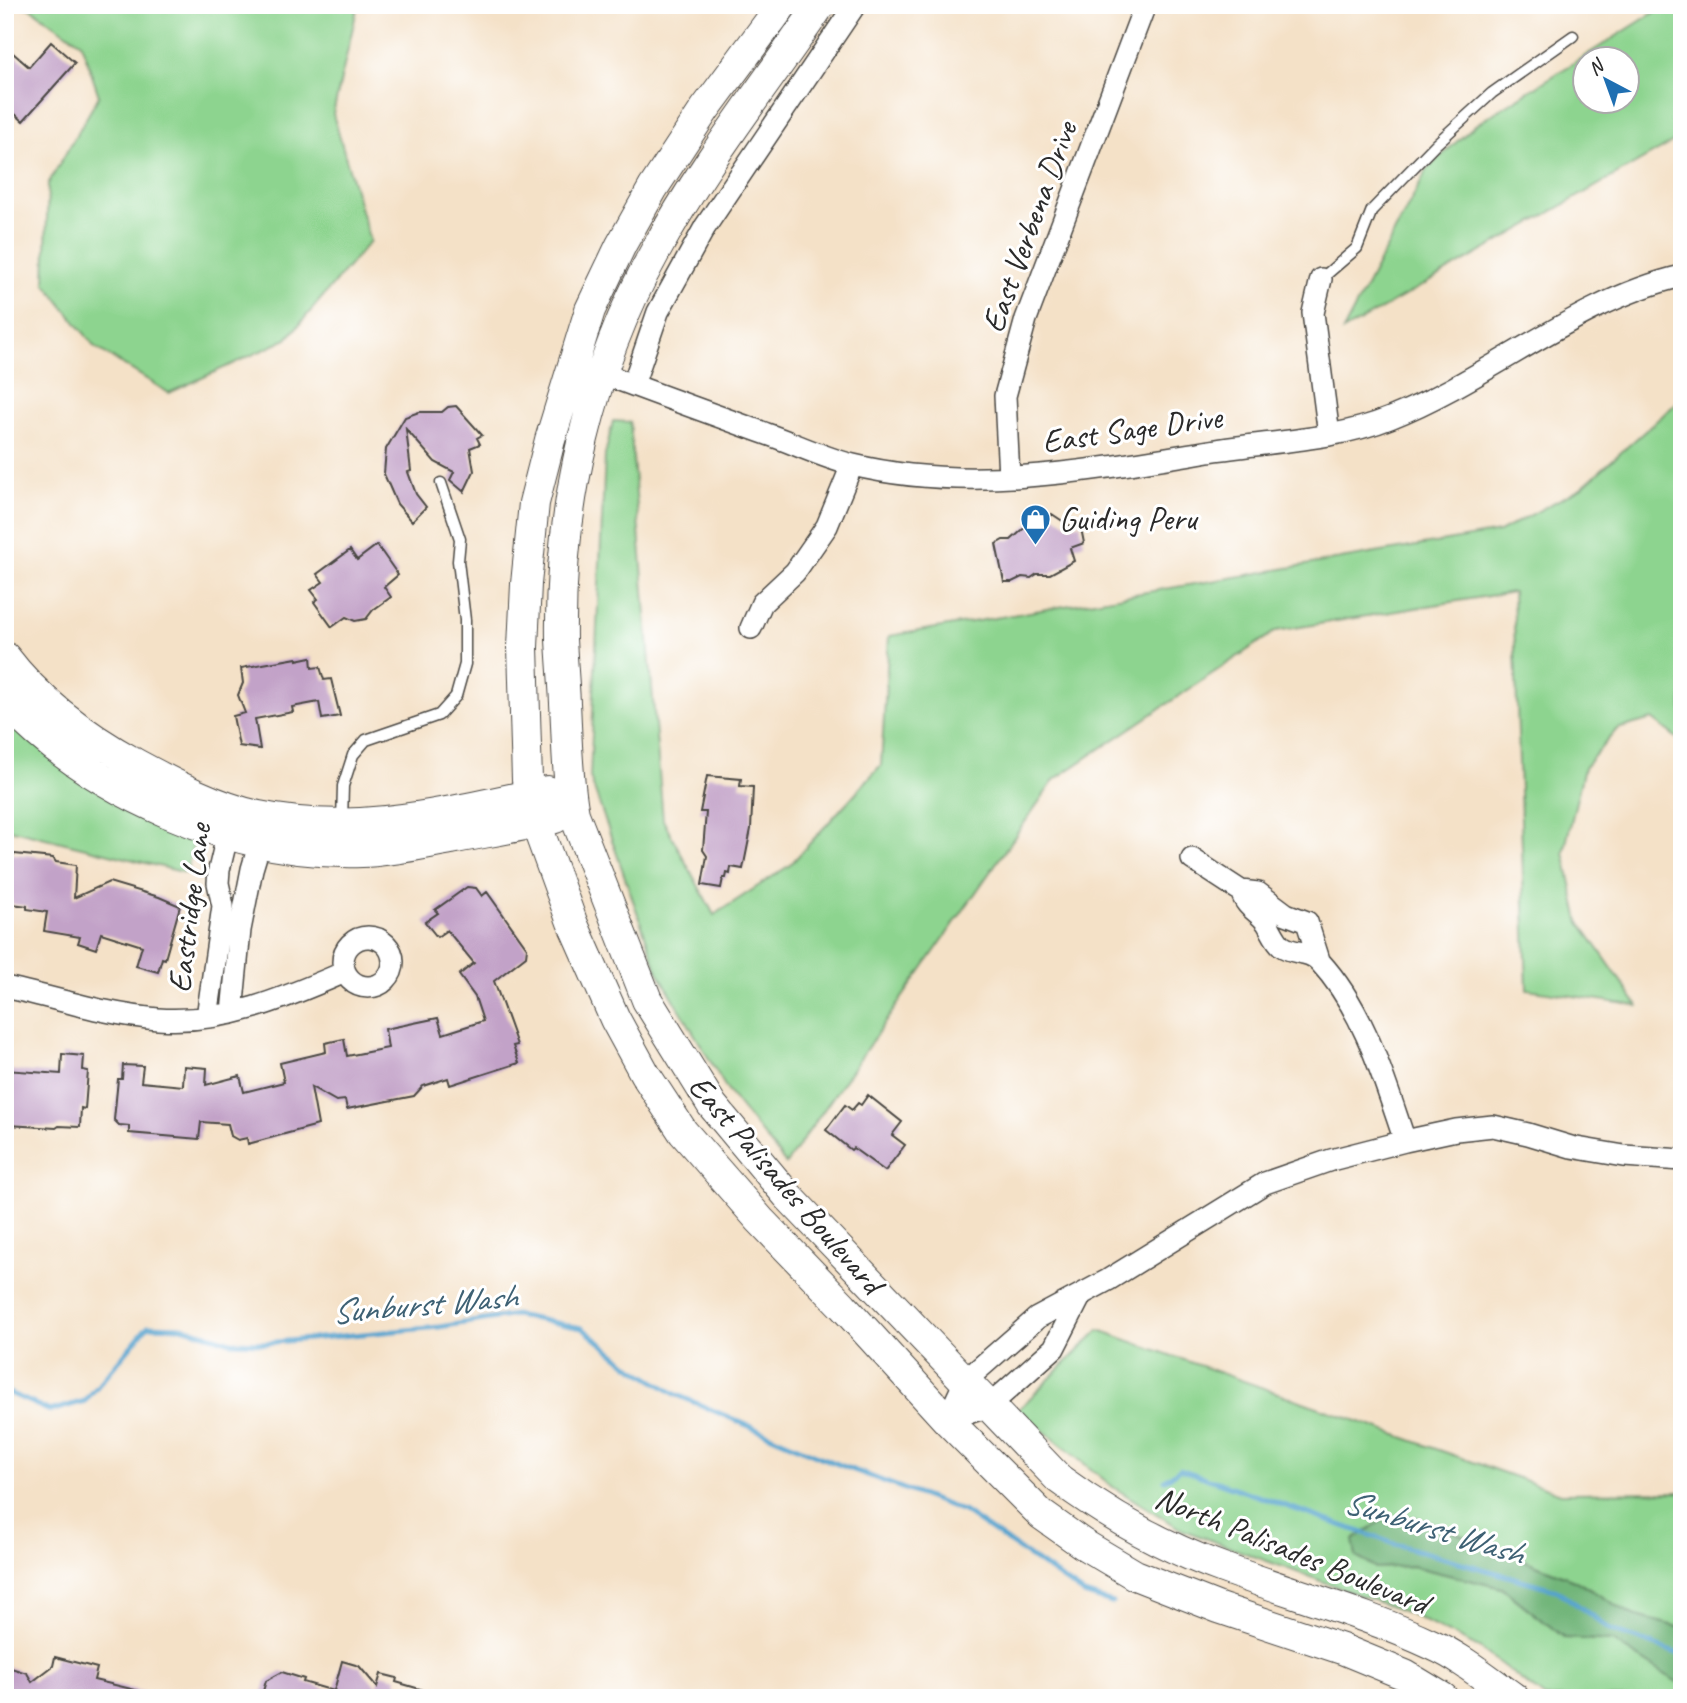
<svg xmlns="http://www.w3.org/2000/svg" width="1687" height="1703" font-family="Caveat,sans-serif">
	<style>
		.green { fill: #8dd48f; stroke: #5c805d; stroke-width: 2; fill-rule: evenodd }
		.forest { fill: #72b67a; stroke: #4e7052; stroke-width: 2 }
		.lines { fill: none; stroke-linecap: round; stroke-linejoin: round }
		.stream { stroke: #55a3ce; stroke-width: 5 }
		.building { fill: #c2a2c8 }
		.lane-casing { stroke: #494642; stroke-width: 13 }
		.street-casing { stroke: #494642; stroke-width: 24 }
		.secondary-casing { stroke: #494642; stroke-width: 32 }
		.lane { stroke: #fff; stroke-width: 10 }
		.street { stroke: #fff; stroke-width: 21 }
		.secondary { stroke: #fff; stroke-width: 30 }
		.labels { text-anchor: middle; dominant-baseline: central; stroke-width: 6; stroke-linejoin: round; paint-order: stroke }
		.street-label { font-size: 33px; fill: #2b2b2b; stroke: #fff }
		.poi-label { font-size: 33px; fill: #2b2b2b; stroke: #fff; text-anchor: start }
		.water-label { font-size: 35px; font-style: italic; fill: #3e6174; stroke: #fff }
	</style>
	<rect width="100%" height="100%" fill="#fff"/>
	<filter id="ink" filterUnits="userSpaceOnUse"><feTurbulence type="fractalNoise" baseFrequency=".0143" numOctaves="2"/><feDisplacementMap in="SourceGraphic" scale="14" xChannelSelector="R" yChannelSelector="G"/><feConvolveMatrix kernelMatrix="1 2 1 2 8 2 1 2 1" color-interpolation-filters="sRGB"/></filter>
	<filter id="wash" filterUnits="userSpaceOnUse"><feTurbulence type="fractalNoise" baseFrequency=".00686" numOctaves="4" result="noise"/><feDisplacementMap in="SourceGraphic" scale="28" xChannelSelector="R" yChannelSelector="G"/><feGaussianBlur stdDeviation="1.57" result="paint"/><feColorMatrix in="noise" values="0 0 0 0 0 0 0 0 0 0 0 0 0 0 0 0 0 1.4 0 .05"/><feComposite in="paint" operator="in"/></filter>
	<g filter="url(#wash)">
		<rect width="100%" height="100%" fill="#f4e1c7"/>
		<path class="green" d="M21 5H358L333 114 370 241 287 339 169 393 95 347 45 283 48 184 99 96 81 43 33 10Z
			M1666 5H1682V137L1343 331 1428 168 1475 125ZM1586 60H1628V102H1586Z
			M1682 398V742L1652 719 1617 729 1584 768 1564 852 1579 921 1638 1006 1527 989 1513 592 1276 631 1055 779 786 1164 729 1093 658 972 590 777 605 455 613 421 630 422 663 820 714 915 790 865 881 765 889 636 1499 532 1581 488Z
			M5 713 197 831 186 873 5 828Z
			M1099 1330 1561 1493 1682 1492V1628L1633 1615 1574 1580 1415 1517 1376 1568 1412 1566 1502 1588 1565 1638 1612 1641 1682 1685V1698H1545L1481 1649 1408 1613 1183 1530 1113 1487 1018 1410Z"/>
		<path class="forest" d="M1415 1517 1574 1580 1633 1615 1682 1628V1685L1612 1641 1565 1638 1502 1588 1412 1566 1376 1568 1356 1557 1353 1540 1384 1519Z"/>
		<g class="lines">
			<path class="stream" d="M5 1391 50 1411 85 1401 148 1326 182 1327 231 1342 265 1343 439 1327 515 1315 582 1328 630 1366 675 1394 832 1462 963 1511 1084 1594 1112 1603
				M1165 1480 1180 1469 1395 1544 1557 1590 1611 1630 1682 1655"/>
		</g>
		<g id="blocks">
			<path class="building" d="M51 42 75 63 23 121 5 105V46L29 67Z
				M456 406 482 435 477 438 480 444 470 448 474 471 464 492 450 480 454 472 435 462 406 429 411 471 408 472 416 494 426 507 412 521 397 504 384 474 386 449 405 417 419 412H442L448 407Z
				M1052 514 1070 526 1080 523 1084 543 1070 548 1074 561 1050 574H1037L1031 578 1022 577 1012 582H1004L996 544 1003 540H1011L1030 523 1046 524Z
				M377 545 398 575 384 587 391 597 373 610 366 619 355 621 346 617 332 627 314 602 318 599 311 590 323 582 317 574 350 550 357 560Z
				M311 657 312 668 320 667 324 680 331 679 340 716 322 719 319 702 292 707 293 712 255 719 260 749 239 746 233 716 245 713 238 695 243 683 241 668 297 658V660Z
				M707 776 741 779 740 786 753 787 751 829 743 869 731 867 730 874 727 873 726 878H723L721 888 702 885 707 856 703 850 706 812H700Z
				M5 853 53 858 56 862 76 865 74 898 109 882 159 897 180 906 165 959 162 958 158 972 136 966 142 946 101 933 96 949 78 943 80 937 44 931 47 912 27 909V906L12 904V901L5 900Z
				M467 887 476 888 482 896 487 892 527 948 526 956 494 981 517 1045 513 1046 519 1063 450 1085 448 1078 423 1086 414 1096 347 1109 345 1100 336 1101 311 1087 318 1125 248 1144 247 1138 238 1140 231 1136 228 1124 201 1122 199 1139 129 1133V1126L119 1125 114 1120 118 1079H122L123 1065 143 1066 141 1082 183 1086 184 1066 207 1068 206 1085 240 1076 244 1092 284 1082 280 1063 326 1052 325 1043 344 1039 347 1056 388 1048 385 1029 438 1018 443 1034 483 1021 475 997 459 975 474 963 447 930 437 937 425 922 438 913 435 910Z
				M62 1054 84 1056 83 1070 88 1071 85 1109 81 1108 80 1127 59 1126 56 1128 9 1125V1118H5V1070L61 1074Z
				M868 1095 902 1122 892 1135 905 1145 885 1171 853 1148 851 1150 826 1130 845 1105 852 1110 858 1103 861 1105Z
				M55 1657 97 1668 94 1680 144 1692V1698H5V1666L27 1673 32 1682 53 1666Z
				M342 1661 359 1666 377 1687 381 1674 397 1678 396 1682 437 1694 436 1698H261L266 1681 282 1672 304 1679 303 1682 334 1691Z"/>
		</g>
	</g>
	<g filter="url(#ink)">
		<use href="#blocks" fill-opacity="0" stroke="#494642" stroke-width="2"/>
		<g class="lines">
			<defs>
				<path id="lane" d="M1321 279 1357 248 1372 210 1436 144 1492 93 1573 36
					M342 821 343 786 353 755 366 740 439 715 456 696 465 664V620L458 561 460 539 441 483"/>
				<path id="street" d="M1321 279 1313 313 1329 435
					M571 369 601 373C656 394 712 414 767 434 796 444 824 458 853 465 972 494 1099 469 1216 450 1274 441 1336 440 1390 418 1491 378 1577 300 1682 276
					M633 385 658 312 705 227 855 5
					M1009 477 1005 396 1026 319 1145 5
					M751 628 762 603 795 572 827 526 852 465
					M1192 859 1241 891 1258 893 1286 914 1307 922 1319 960
					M1241 891C1247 910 1257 909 1267 923 1272 931 1275 940 1282 946 1294 955 1308 949 1320 962 1365 1011 1384 1080 1405 1141
					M343 962a25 25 0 1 1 50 0a25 25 0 1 1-50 0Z
					M5 987C56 998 107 1015 158 1019 226 1024 285 998 345 972
					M232 1013 240 930 252 869 264 829
					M207 1017 223 906 218 883 219 870 231 820
					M947 1420 965 1381 1037 1318 1108 1280 1265 1183 1331 1160 1405 1141 1456 1130 1493 1126 1528 1134 1571 1147 1624 1156 1682 1160
					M947 1420 989 1406 1054 1348 1080 1297"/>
				<path id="secondary" d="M782 5 705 109 653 188 621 245 590 310 550 440 534 503 526 584 523 647 527 780 536 823 572 922 615 1019 645 1074 683 1132 760 1220 843 1306 947 1420 1042 1515 1083 1544 1135 1575 1219 1608 1342 1649 1405 1675 1443 1698
					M820 5C764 87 702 165 655 252 590 369 559 505 561 639 562 660 564 682 565 703 567 740 567 777 574 814L647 1000 712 1105 787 1195 1059 1479C1109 1516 1164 1547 1223 1568 1293 1594 1365 1613 1433 1645 1462 1658 1488 1680 1514 1698
					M5 657C39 702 87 737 136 764 173 784 217 807 258 816 358 837 451 811 548 791
					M5 701C92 794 234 856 362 852 392 851 422 844 451 839 486 832 521 827 555 818"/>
			</defs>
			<use href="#lane" class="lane-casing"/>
			<use href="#street" class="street-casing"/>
			<use href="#secondary" class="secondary-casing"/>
			<use href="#lane" class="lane"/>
			<use href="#street" class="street"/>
			<use href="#secondary" class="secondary"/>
		</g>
	</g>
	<defs>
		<symbol id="shop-pin" viewBox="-11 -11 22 30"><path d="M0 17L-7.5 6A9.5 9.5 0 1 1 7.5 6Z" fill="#1f6fb2" stroke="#fff"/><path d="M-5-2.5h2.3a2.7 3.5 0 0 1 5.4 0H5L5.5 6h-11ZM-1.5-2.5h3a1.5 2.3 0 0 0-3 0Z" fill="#fff"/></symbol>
	</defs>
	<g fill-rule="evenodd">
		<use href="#shop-pin" x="1018" y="502" width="35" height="47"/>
	</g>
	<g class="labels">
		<g class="street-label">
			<text transform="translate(1029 227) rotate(-70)">East Verbena Drive</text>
			<text transform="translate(1132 429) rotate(-8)">East Sage Drive</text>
			<text transform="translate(189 908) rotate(-83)">Eastridge Lane</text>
			<text transform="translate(786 1184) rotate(49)">East Palisades Boulevard</text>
			<text transform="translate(1292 1550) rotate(22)">North Palisades Boulevard</text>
		</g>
		<g class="poi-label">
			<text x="1059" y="519">Guiding Peru</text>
		</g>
		<g class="water-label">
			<text transform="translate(424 1304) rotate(-5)">Sunburst Wash</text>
			<text transform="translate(1434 1527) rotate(17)">Sunburst Wash</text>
		</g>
	</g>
	<rect width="1687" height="1703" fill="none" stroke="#fff" stroke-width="28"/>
	<g transform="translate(1606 80) rotate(319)"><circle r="33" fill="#ffffff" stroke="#aaaaaa" stroke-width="2"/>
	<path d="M0-5L12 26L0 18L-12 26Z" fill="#1f6fb2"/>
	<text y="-10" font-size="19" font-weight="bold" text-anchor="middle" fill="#2b2b2b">N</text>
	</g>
</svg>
